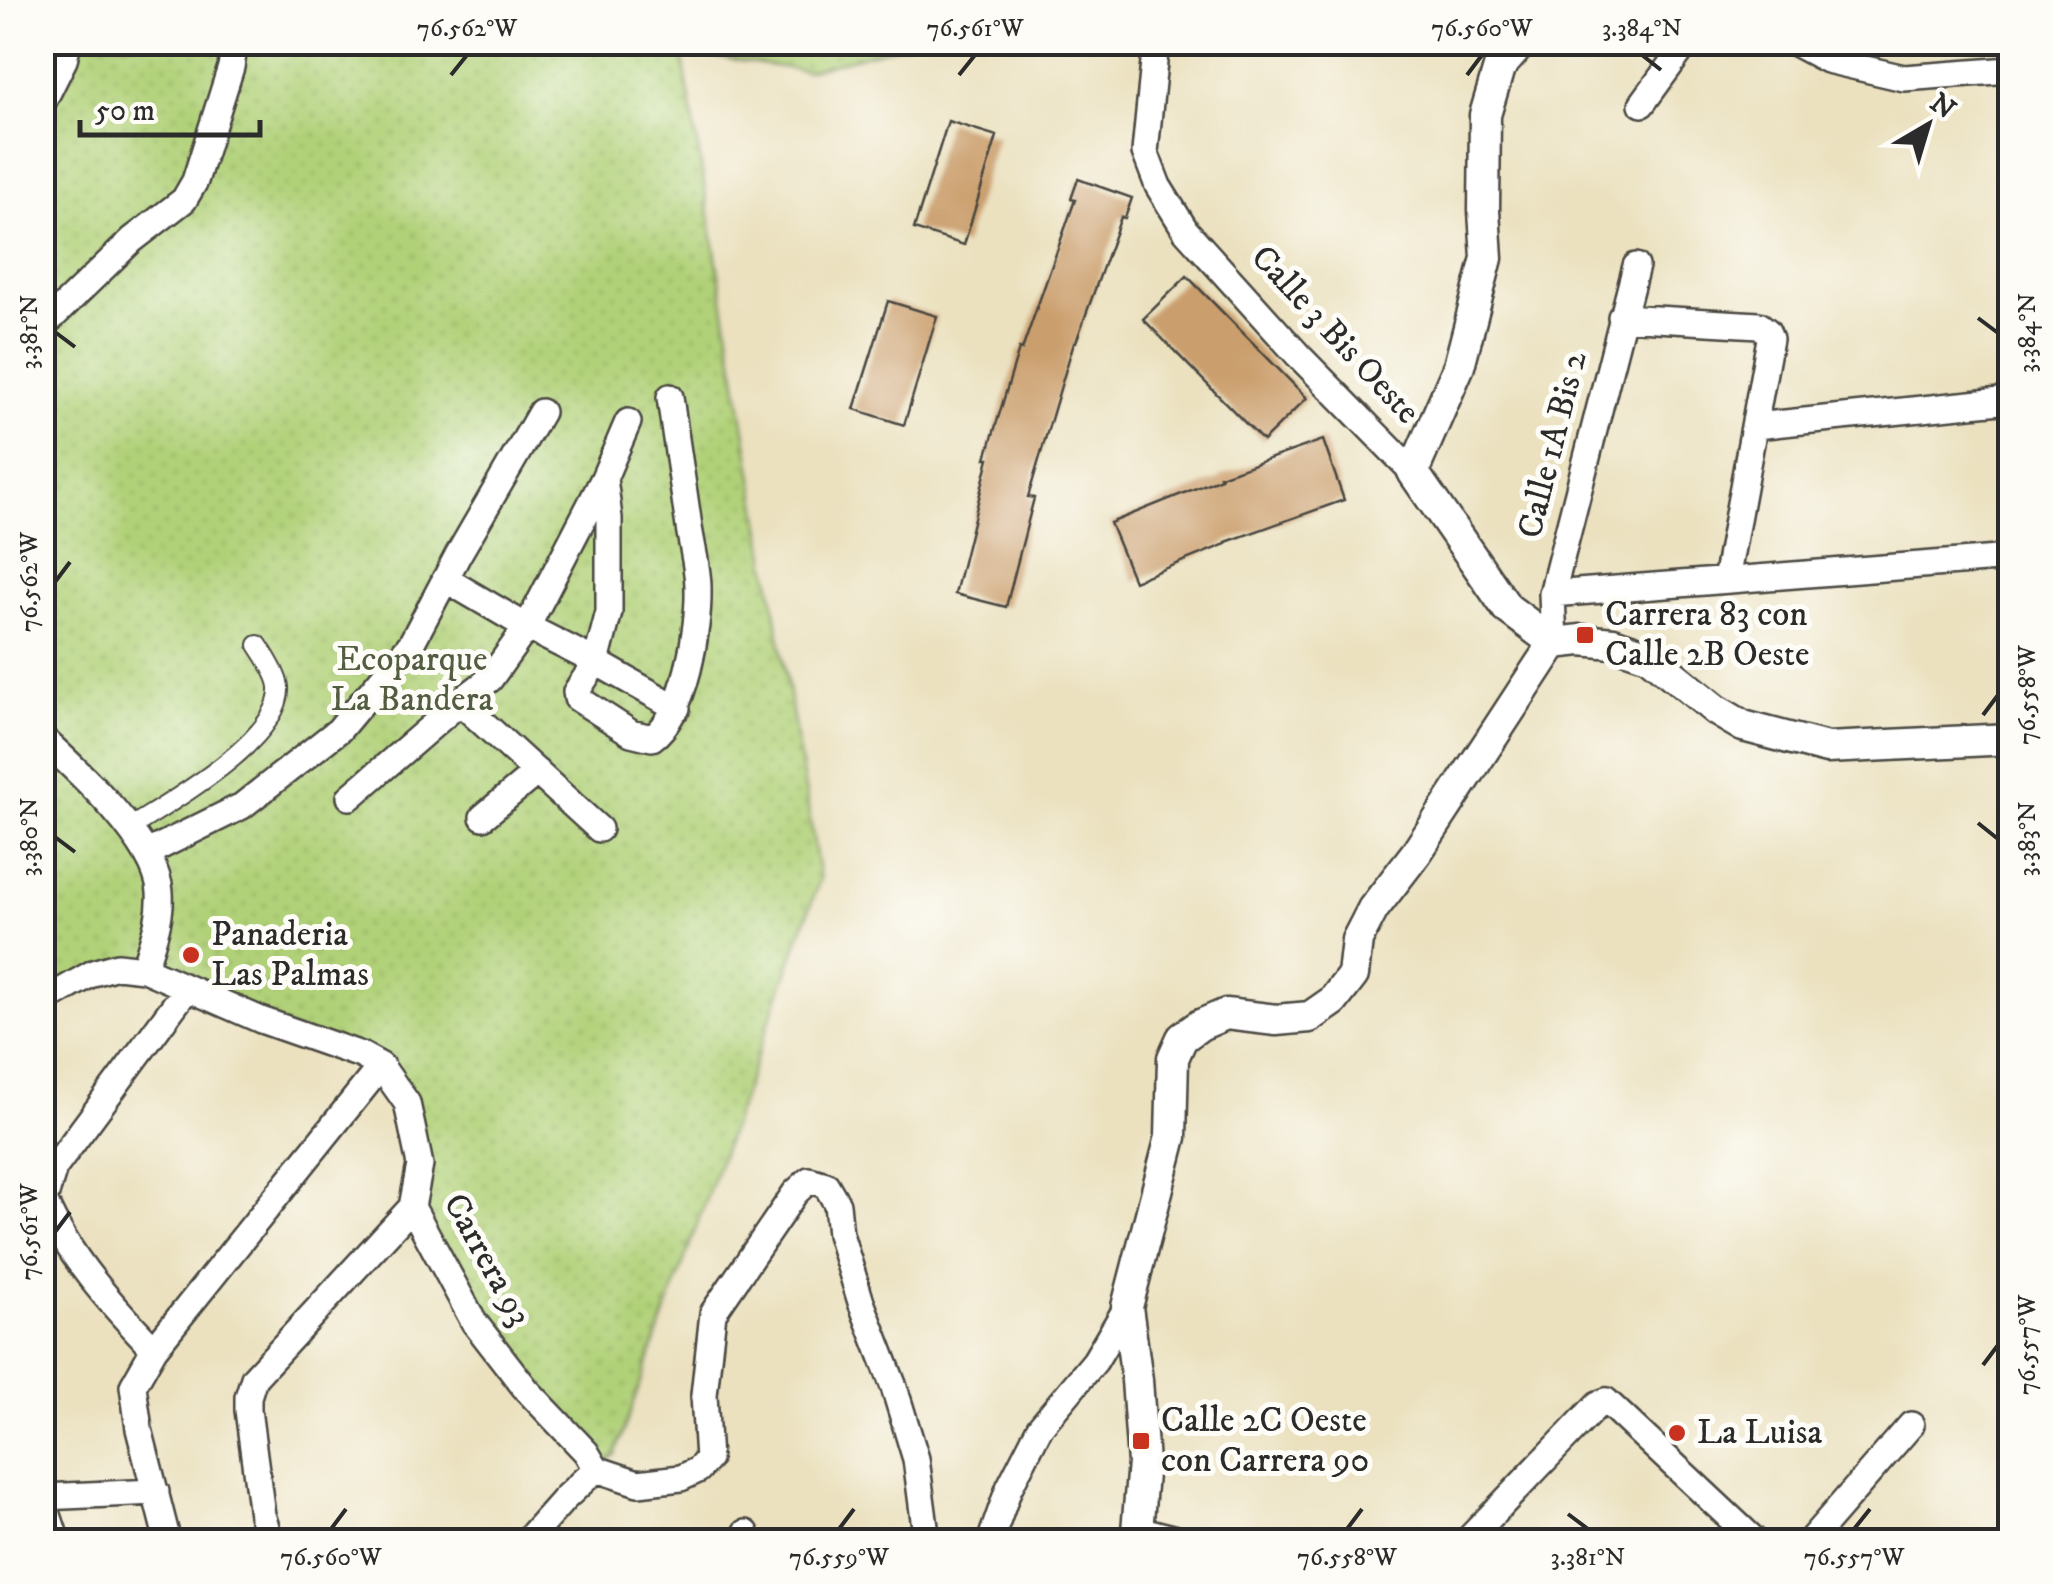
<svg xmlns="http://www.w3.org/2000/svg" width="2053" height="1584" font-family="'IM FELL DW Pica',serif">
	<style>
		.park { fill: url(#park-dots); stroke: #6e7e52; stroke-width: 2.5 }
		.building { fill: #cb9f6d }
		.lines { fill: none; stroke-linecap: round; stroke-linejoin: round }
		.pedestrian-casing { stroke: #484641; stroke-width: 22 }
		.minor-casing { stroke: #484641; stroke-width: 30 }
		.tertiary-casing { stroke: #484641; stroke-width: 35 }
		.pedestrian { stroke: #fff; stroke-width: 18 }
		.minor { stroke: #fff; stroke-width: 25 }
		.tertiary { stroke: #fff; stroke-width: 30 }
		.ticks { fill: none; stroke: #2b2b2b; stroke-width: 4 }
		.poi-dot { fill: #c8321e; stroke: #fdfcf7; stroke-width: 4 }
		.labels { text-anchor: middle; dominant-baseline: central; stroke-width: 10; stroke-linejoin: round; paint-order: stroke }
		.street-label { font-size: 35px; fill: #2b2b2b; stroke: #fdfcf7 }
		.poi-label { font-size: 35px; fill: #2b2b2b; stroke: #fdfcf7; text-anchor: start }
		.park-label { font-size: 35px; fill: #535d42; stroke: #fdfcf7 }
		.neatline { fill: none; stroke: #2b2b2b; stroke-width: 4 }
		.ticks-label { font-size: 25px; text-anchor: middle; fill: #2b2b2b }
	</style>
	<defs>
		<pattern id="park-dots" width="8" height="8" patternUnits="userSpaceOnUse" patternTransform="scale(2.5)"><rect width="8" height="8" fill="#b1d178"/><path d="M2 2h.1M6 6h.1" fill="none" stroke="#98b468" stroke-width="1.8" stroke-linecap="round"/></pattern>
	</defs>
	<rect width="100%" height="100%" fill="#fdfcf7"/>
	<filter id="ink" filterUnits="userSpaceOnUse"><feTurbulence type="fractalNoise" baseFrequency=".01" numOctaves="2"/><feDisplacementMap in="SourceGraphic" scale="20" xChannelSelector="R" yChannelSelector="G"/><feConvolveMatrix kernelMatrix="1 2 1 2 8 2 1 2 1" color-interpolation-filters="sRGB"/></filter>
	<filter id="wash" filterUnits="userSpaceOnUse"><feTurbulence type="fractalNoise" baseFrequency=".0048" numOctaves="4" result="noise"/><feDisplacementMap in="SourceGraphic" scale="40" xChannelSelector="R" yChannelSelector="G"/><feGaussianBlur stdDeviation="2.25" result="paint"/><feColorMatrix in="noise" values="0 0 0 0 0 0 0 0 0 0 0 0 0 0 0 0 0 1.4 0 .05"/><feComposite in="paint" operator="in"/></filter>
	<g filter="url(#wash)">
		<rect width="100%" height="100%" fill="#ebe1bf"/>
		<path class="park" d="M43 43H910L806 71 682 52 820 879 615 1455 596 1469 526 1389 412 1207 420 1165 381 1066 144 969 43 1002Z"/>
		<g id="blocks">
			<path class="building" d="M948 121 997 136 964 245 914 229Z
				M1078 179 1132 198 1125 218 1121 217 1076 342H1074L1028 497 1034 498 1006 607 955 594 989 458H986L1019 349 1022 350 1075 200 1071 199Z
				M1187 276 1307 398 1263 441 1143 319Z
				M888 301 937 316 904 425 854 409Z
				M1323 440 1344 500 1226 542V544L1134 581 1110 523 1221 478 1220 476Z"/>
		</g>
	</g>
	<g filter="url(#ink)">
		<use href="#blocks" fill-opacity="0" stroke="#484641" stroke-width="2.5"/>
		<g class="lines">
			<defs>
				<path id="pedestrian" d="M128 829C167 804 283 739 279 687 278 676 264 654 258 645"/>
				<path id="minor" d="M750 42H764
					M1156 42 1145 152 1158 186 1186 231 1298 355 1413 472
					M1793 42 1827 60 1904 78 2010 70
					M42 104 64 60 68 42
					M1642 104 1687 42
					M1621 317 1759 325 1767 331 1770 339 1726 580
					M42 327 132 240 184 200 195 181 231 67 235 42
					M1755 426 2010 400
					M604 478 609 518V612L596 662 576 692 577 698 631 733 652 738C686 714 699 628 698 588 698 568 692 547 689 527 683 484 676 441 670 397
					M445 579 527 627 596 662 677 708
					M1552 594 2010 558
					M1554 643 1552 594 1636 266
					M460 702 599 829
					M42 738C78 771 157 843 160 892 162 919 151 944 144 969
					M350 797 460 702 490 679 527 627 604 478 628 422
					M483 817 537 772
					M147 853 242 806 339 730 411 644 458 555 541 412
					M42 1002 93 973 117 966 144 969 261 1020 361 1055 381 1066 407 1103 420 1165 412 1207 474 1322 526 1389 586 1452 596 1469 638 1483 681 1478 698 1470 708 1459 704 1395 713 1313 795 1193 809 1180 826 1185 837 1204 840 1234 861 1302 894 1387 916 1459 927 1542
					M154 1349C111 1304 68 1257 44 1200L54 1168 186 990
					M42 1497 156 1492
					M42 1497 57 1542
					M1138 1529 1189 1542
					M746 1533 748 1542
					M168 1542 139 1429 133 1386 154 1349 381 1066
					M271 1542 262 1515 248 1410V1397L254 1378 412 1207
					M526 1542 565 1498 596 1469
					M990 1542 1009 1488 1040 1427 1095 1361 1127 1307
					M1466 1542 1598 1404 1606 1401 1756 1542
					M1809 1542 1911 1425"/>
				<path id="tertiary" d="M1522 42 1499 68 1485 115 1484 211 1487 258 1459 366 1413 472 1507 608 1554 643
					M1136 1542 1143 1463 1137 1380 1127 1307 1171 1137 1173 1058 1182 1038 1200 1025 1226 1014 1276 1020 1310 1017 1333 1001 1353 975 1357 940 1373 909 1417 852 1554 643 1581 640 1613 643 1648 655 1716 710 1743 726 1827 748 2010 739"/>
			</defs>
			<use href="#pedestrian" class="pedestrian-casing"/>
			<use href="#minor" class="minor-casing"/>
			<use href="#tertiary" class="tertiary-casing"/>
			<use href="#pedestrian" class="pedestrian"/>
			<use href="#minor" class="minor"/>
			<use href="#tertiary" class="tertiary"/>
		</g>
	</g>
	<path class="ticks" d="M1642 55 1661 70M451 75 467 55M959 75 975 55M1467 75 1482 55M1978 318 1998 333M55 332 75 347M55 582 70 562M1983 715 1998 695M1978 823 1998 839M55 837 75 852M55 1232 70 1212M1983 1365 1998 1345M1568 1514 1588 1529M331 1529 346 1509M839 1529 854 1509M1347 1529 1362 1509M1854 1529 1870 1509"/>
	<g class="poi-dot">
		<rect x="1575" y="625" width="20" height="20" rx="5"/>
		<circle cx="191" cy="955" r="10"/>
		<circle cx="1677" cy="1433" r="10"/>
		<rect x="1131" y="1431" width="20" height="20" rx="5"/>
	</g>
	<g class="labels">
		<g class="street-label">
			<text transform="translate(1335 335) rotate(47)">Calle 3 Bis Oeste</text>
			<text transform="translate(1553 445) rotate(-76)">Calle 1A Bis 2</text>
			<text transform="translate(487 1260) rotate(61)">Carrera 93</text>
		</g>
		<g class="poi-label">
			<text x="1605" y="615">Carrera 83 con<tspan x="1605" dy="40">Calle 2B Oeste</tspan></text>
			<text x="211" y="935">Panaderia<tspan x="211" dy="40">Las Palmas</tspan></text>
			<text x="1161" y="1421">Calle 2C Oeste<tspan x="1161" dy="40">con Carrera 90</tspan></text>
			<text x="1697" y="1433">La Luisa</text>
		</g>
		<g class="park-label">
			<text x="412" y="660">Ecoparque<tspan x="412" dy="40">La Bandera</tspan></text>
		</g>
	</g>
	<rect width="2053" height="1584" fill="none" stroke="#fdfcf7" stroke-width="110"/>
	<g transform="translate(1928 125) rotate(38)" stroke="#fdfcf7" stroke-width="8" paint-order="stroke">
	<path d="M0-8L18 38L0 25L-18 38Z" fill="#2b2b2b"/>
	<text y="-15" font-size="28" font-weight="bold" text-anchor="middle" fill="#2b2b2b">N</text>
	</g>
	<path d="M80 120v15h180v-15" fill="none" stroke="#2b2b2b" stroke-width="5"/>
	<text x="95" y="120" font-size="30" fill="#2b2b2b" stroke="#fdfcf7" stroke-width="8" paint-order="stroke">50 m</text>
	<rect x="55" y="55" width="1943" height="1474" class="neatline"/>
	<g class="ticks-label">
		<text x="467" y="36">76.562°W</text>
		<text x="975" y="36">76.561°W</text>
		<text x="1482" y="36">76.560°W</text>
		<text x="1642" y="36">3.384°N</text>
		<text transform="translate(28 332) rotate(-90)" y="9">3.381°N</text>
		<text transform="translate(2026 333) rotate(-90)" y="9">3.384°N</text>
		<text transform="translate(28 582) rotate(-90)" y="9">76.562°W</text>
		<text transform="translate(2026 695) rotate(-90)" y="9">76.558°W</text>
		<text transform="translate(28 837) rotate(-90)" y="9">3.380°N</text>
		<text transform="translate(2026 839) rotate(-90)" y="9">3.383°N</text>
		<text transform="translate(28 1232) rotate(-90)" y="9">76.561°W</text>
		<text transform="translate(2026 1345) rotate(-90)" y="9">76.557°W</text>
		<text x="331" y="1565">76.560°W</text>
		<text x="839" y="1565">76.559°W</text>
		<text x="1347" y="1565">76.558°W</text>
		<text x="1588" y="1565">3.381°N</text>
		<text x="1854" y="1565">76.557°W</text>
	</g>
</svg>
